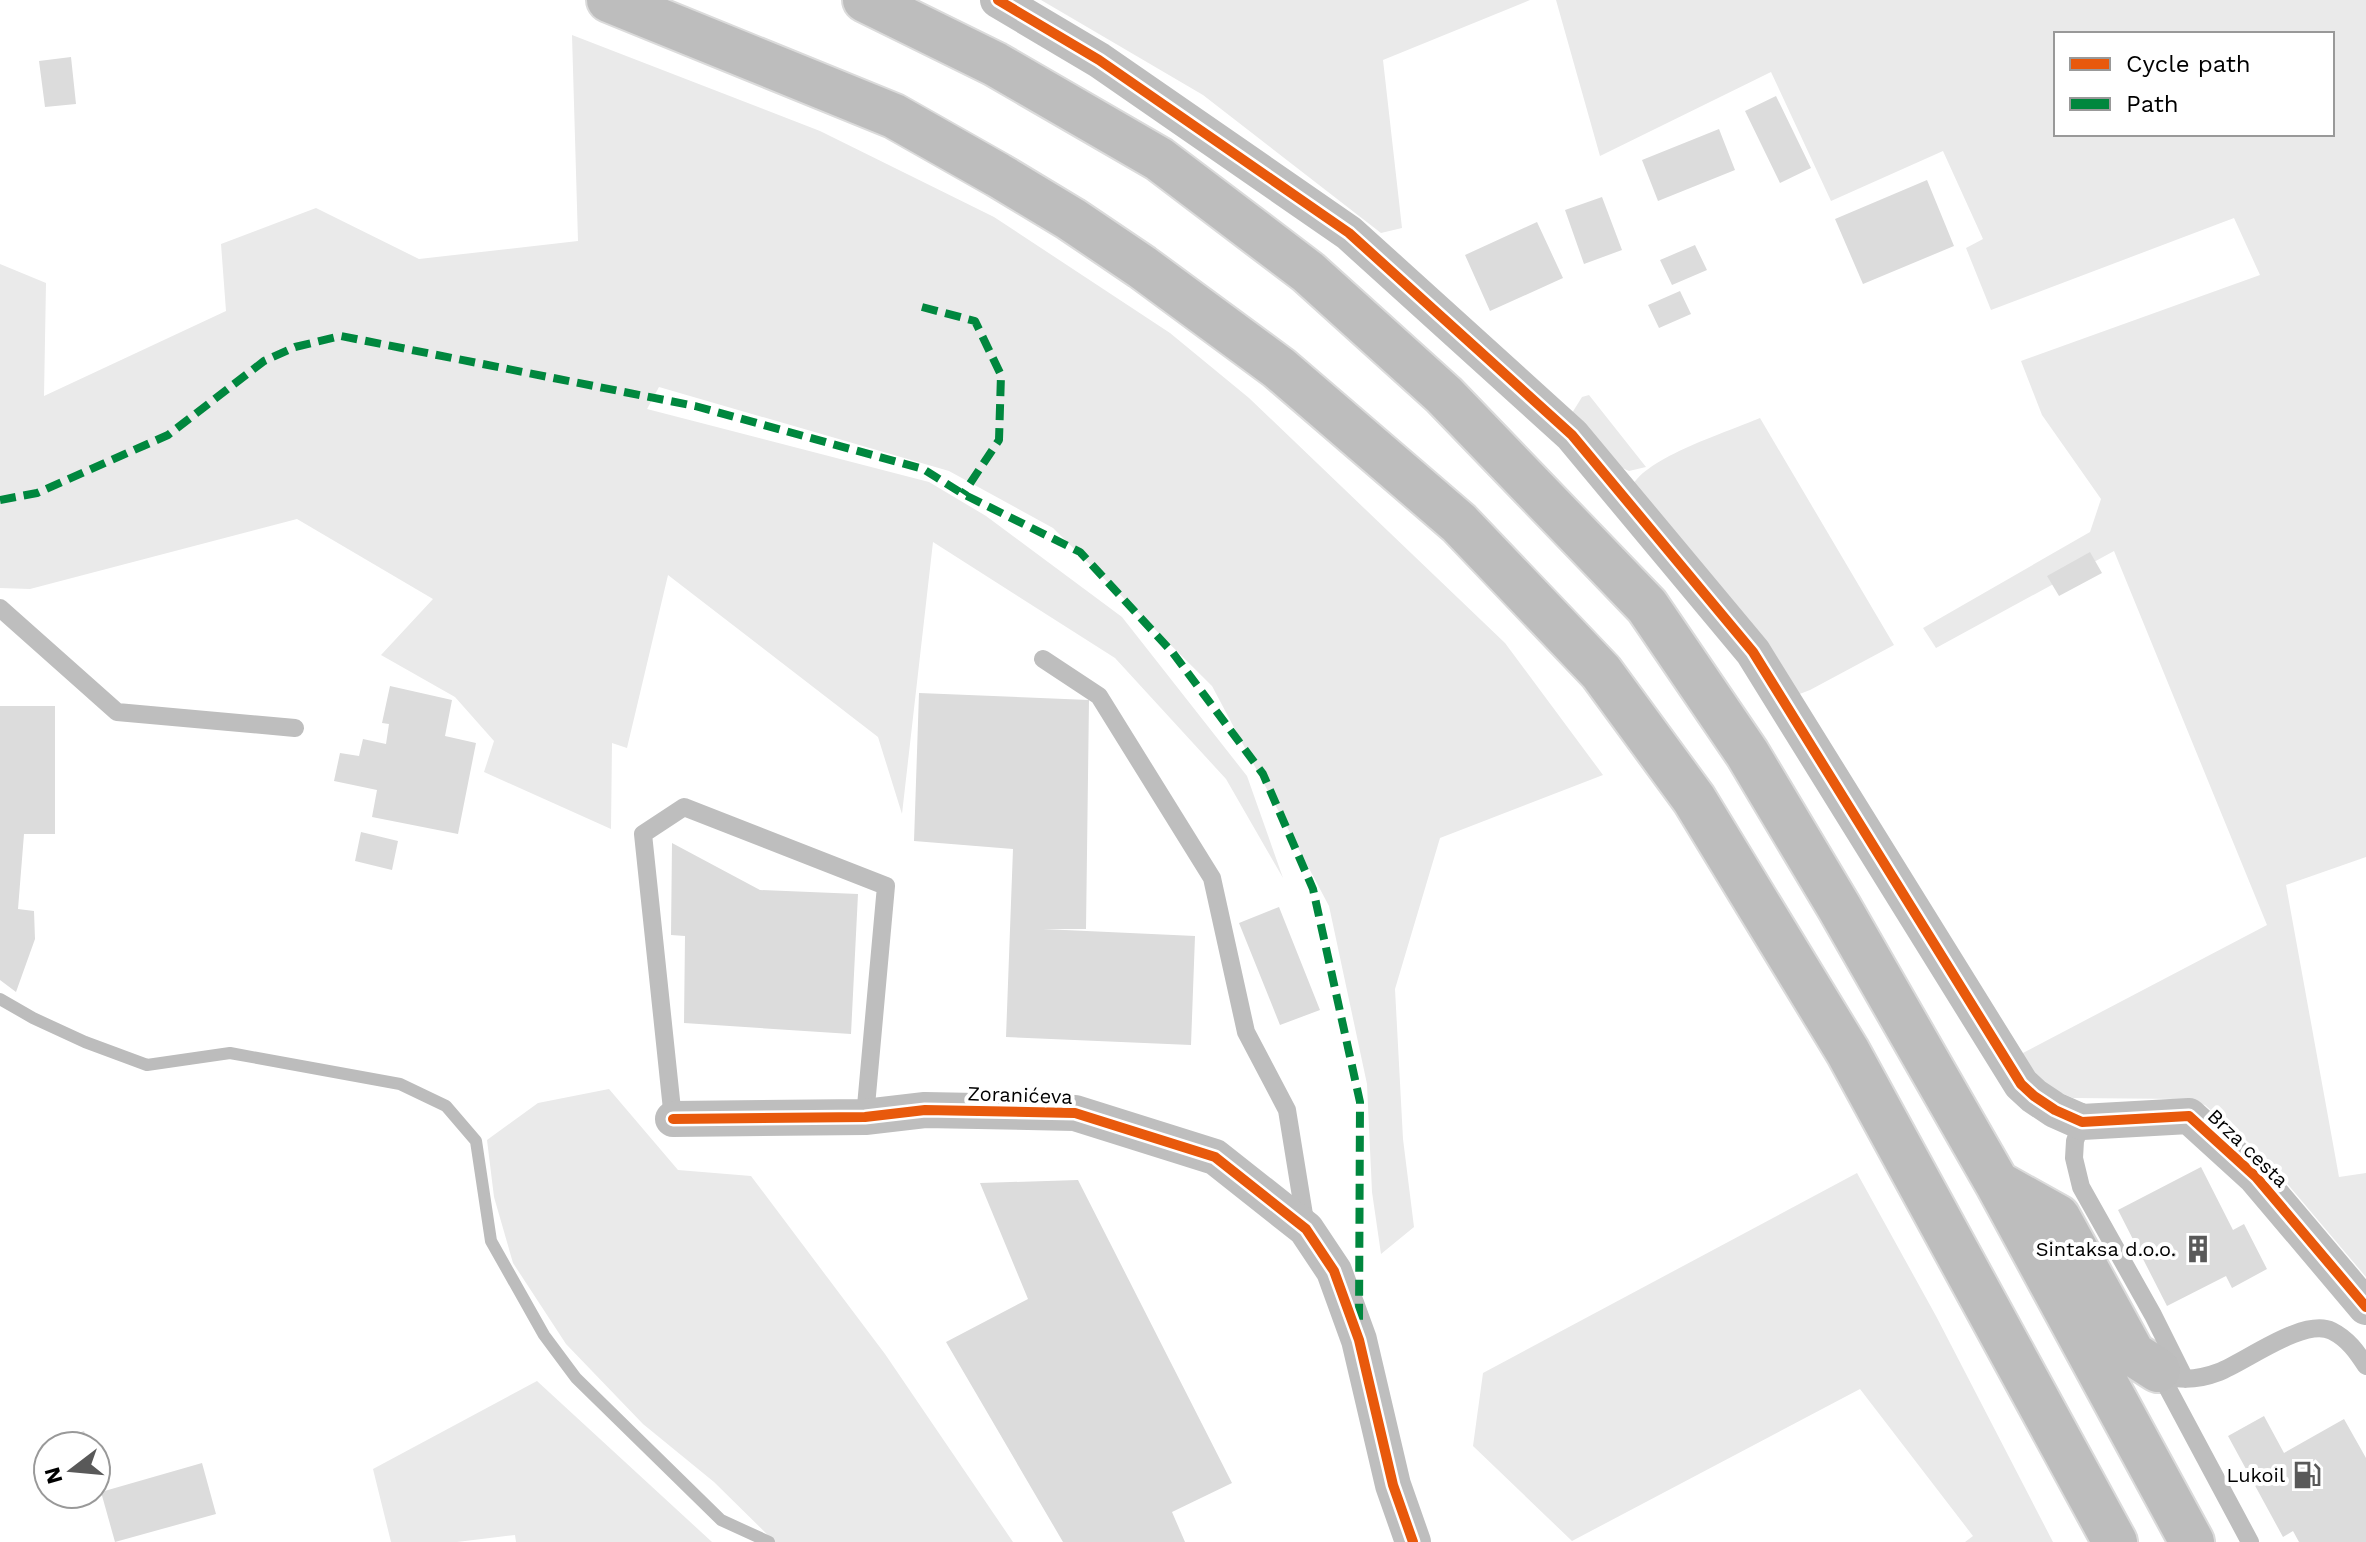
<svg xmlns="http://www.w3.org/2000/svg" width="2366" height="1542" font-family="'Work Sans',sans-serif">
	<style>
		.green { fill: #eaeaea; fill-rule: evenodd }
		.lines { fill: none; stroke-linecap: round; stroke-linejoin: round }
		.stream { stroke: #bcbcbc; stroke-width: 12 }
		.building { fill: #dcdcdc }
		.highway-casing { stroke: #dbdbdb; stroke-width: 48 }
		.lane { stroke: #bebebe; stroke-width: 18 }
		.street { stroke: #bebebe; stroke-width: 36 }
		.highway { stroke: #bdbdbd; stroke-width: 44 }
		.quiet { stroke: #00873e; stroke-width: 8; stroke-dasharray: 16 8; stroke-linecap: butt }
		.cycleway-casing { stroke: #fff; stroke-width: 15 }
		.cycleway { stroke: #e8590c; stroke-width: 10 }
		.labels { text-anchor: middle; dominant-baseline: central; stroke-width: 8; stroke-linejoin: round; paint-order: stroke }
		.street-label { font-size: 20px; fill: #000; stroke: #fff }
		.poi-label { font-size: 20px; fill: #000; stroke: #fff; text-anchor: end }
	</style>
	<rect width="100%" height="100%" fill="#fff"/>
	<path class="green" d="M1041 0H1530L1383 60 1402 228 1381 233 1203 95Z
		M1556 0H2366V857L2286 885 2339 1177 2366 1173V1277L2263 1155 2205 1105 2182 1099 2073 1098 2043 1085 2019 1055 2267 925 2114 551 1936 648 1923 628 2090 532 2101 499 2042 415 2021 361 2260 275 2234 218 1991 310 1966 248 1983 239 1943 151 1831 201 1771 72 1600 156ZM2056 34H2332V134H2056Z
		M572 35 820 131 994 217 1170 333 1249 398 1505 643 1603 775 1440 838 1395 989 1403 1139 1414 1227 1381 1254 1372 1192 1367 1084 1329 906 1212 686 1053 528 949 471 659 387 647 409 929 482 986 516 1122 617 1247 776 1283 878 1226 779 1115 658 933 542 902 814 878 737 668 575 627 748 612 743 611 829 484 772 494 741 455 697 381 655 433 599 297 519 30 589 0 588V264L46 283 44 396 226 311 221 244 316 208 419 259 578 241Z
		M1589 395 1646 467 1629 471 1620 467 1572 413 1582 397Z
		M1760 418 1894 645 1810 690 1797 695 1632 487C1644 458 1730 431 1760 418Z
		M609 1089 678 1170 751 1176 885 1354 1013 1542H775L714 1482 643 1424 566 1344 513 1263 494 1197 487 1140 538 1103Z
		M1857 1173 1936 1316 2053 1542H1965L1973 1536 1860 1389 1572 1541 1473 1446 1483 1373Z
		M537 1381 712 1542H516L515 1535 457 1542H391L373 1469Z"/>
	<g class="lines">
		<path class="stream" d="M0 999 33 1018 85 1042 147 1065 230 1053 400 1084 446 1106 476 1141 491 1241 544 1335 576 1378 721 1520 769 1542"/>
	</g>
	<path class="building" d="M71 57 76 104 45 107 39 61Z
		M1776 96 1811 168 1780 183 1745 111Z
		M1719 129 1735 170 1658 201 1642 160Z
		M1927 180 1954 246 1863 284 1835 219Z
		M1602 197 1622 250 1584 264 1565 210Z
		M1537 222 1563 278 1490 311 1465 255Z
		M1695 245 1707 270 1672 285 1660 260Z
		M1680 291 1691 314 1659 328 1648 305Z
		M2090 552 2102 573 2059 596 2047 576Z
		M390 686 452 700 445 736 476 743 458 834 372 817 377 790 334 781 340 753 359 756 363 739 386 744 389 724 382 723Z
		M919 693 1089 700 1086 929H1043L1195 936 1191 1045 1006 1037 1013 849 914 841Z
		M0 706H55V834H24L18 909 34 911 35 939 16 992 0 980Z
		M361 832 398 841 392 870 355 861Z
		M672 843 760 890 858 894 851 1034 684 1023 685 936 671 935Z
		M1279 907 1320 1010 1280 1025 1239 923Z
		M2201 1167 2233 1230 2244 1224 2267 1269 2232 1288 2226 1276 2167 1306 2118 1210Z
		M1078 1180 1232 1483 1172 1512 1185 1542H1063L946 1342 1028 1299 980 1183Z
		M2264 1416 2284 1453 2344 1419 2366 1458V1542H2299L2293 1531 2283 1537 2228 1436Z
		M84 1431 90 1446H65L63 1439Z
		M202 1463 216 1514 115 1542 101 1492Z"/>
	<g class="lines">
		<defs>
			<path id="highway" d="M609 0 894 116 998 175 1071 219 1142 267 1279 368 1459 523 1601 672 1694 799 1848 1052 2115 1542
				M865 0 995 64 1159 159 1308 272 1444 395 1647 606 1747 753 1839 907 1997 1183 2192 1542
				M1997 1183 2058 1217 2133 1354 2158 1370"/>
		</defs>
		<use href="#highway" class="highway-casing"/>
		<path class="lane" d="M0 608 117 712 295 728
			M1043 659 1099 696 1212 878 1246 1032 1287 1110 1306 1227
			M673 1119 643 834 684 807 886 886 865 1117
			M2082 1122 2075 1141 2074 1158 2081 1187 2153 1315 2185 1379
			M2158 1370 2250 1542
			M2176 1378C2190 1380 2206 1377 2219 1372 2247 1361 2304 1317 2332 1331 2348 1339 2357 1352 2366 1366"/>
		<path class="street" d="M998 0 1099 60 1349 233 1572 435 1753 652 2021 1084 2034 1096 2055 1110 2082 1122 2189 1116 2256 1177 2366 1307
			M673 1119 865 1117 925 1110 1075 1113 1215 1157 1306 1229 1334 1271 1359 1340 1393 1485 1413 1542"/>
		<use href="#highway" class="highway"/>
		<path class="quiet" d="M922 307 975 321 1001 375 999 440 963 494
			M0 500 37 493 168 435 264 361 295 347 341 336 695 406 923 469 963 494 1080 552 1173 653 1263 774 1313 889 1360 1102 1359 1324"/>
		<defs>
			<path id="cycleway" d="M998 0 1099 60 1349 233 1572 435 1753 652 2021 1084 2034 1096 2055 1110 2082 1122 2189 1116 2256 1177 2366 1307
				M673 1119 865 1117 925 1110 1075 1113 1215 1157 1306 1229 1334 1271 1359 1340 1393 1485 1413 1542"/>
		</defs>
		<use href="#cycleway" class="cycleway-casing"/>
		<use href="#cycleway" class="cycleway"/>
	</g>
	<defs>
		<symbol id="building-bare" viewBox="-9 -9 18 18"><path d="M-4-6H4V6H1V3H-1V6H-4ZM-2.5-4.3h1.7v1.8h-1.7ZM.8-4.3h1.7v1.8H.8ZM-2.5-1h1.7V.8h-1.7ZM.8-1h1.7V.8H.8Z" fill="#595959" stroke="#fff" stroke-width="2.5" paint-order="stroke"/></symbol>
		<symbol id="fuel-bare" viewBox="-9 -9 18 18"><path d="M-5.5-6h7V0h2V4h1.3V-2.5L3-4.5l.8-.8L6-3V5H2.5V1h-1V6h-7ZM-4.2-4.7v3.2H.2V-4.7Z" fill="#595959" stroke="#fff" stroke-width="2.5" paint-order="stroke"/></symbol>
	</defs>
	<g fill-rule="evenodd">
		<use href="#building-bare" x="2178" y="1229" width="40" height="40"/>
		<use href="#fuel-bare" x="2287" y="1455" width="40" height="40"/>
	</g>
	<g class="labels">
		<g class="street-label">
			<text transform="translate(1020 1095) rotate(2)">Zoranićeva</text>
			<text transform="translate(2248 1148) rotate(44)">Brza cesta</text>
		</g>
		<g class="poi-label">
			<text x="2176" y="1249">Sintaksa d.o.o.</text>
			<text x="2285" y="1475">Lukoil</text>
		</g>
	</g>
	<rect x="2054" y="32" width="280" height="104" fill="#ffffff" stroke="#999999" stroke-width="2"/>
	<rect x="2070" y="58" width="40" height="12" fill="#e8590c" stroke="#999999" stroke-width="2"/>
	<text x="2126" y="72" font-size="24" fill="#000000">Cycle path</text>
	<rect x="2070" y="98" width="40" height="12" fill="#00873e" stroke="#999999" stroke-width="2"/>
	<text x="2126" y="112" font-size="24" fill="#000000">Path</text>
	<g transform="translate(72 1470) rotate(254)"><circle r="38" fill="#ffffff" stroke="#999999" stroke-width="2"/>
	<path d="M0-6L14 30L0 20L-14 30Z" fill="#595959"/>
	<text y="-12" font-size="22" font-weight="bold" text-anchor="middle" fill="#000000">N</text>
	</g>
</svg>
